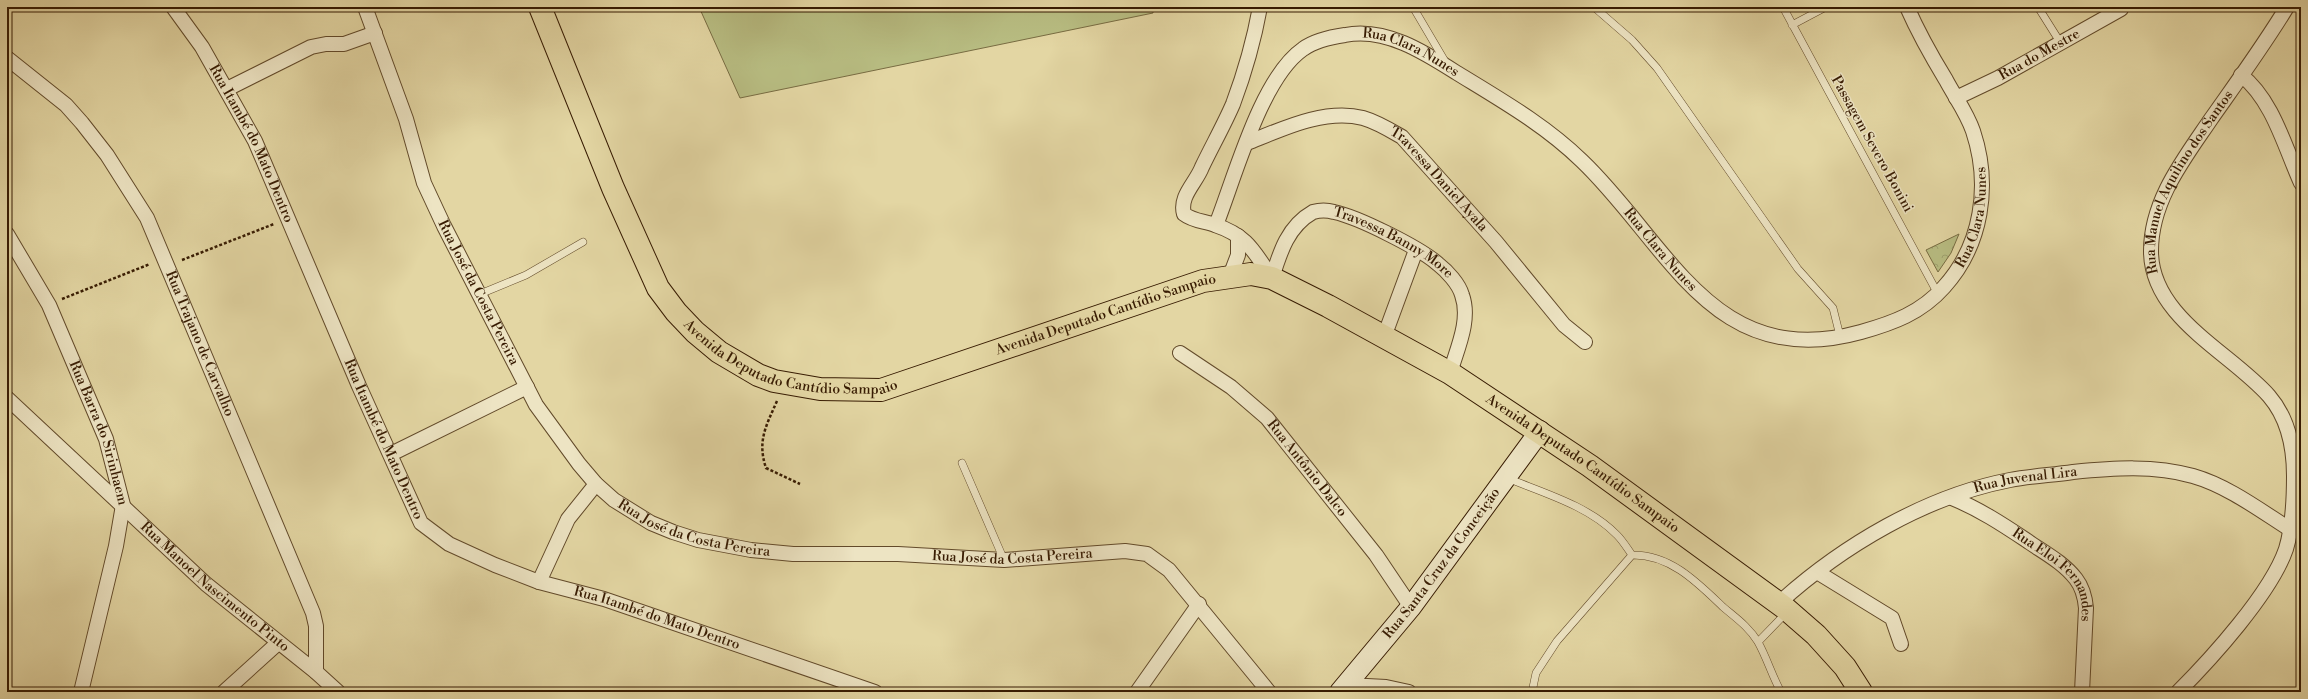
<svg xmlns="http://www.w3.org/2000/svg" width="2308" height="699" font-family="'Libre Bodoni',serif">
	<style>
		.grass { fill: #b8bd82; stroke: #786c42 }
		.park { fill: url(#park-crowns); stroke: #786c42 }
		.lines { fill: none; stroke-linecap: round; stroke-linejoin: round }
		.lane-casing { stroke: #624a2a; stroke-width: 8 }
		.street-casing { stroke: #624a2a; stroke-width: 16 }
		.secondary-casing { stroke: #371b02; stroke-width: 22 }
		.primary-casing { stroke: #371b02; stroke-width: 24 }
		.path { stroke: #371b02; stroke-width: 2.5; stroke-dasharray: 3 2; stroke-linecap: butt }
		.lane { stroke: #ede4c3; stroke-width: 7 }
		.street { stroke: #ede4c3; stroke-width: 14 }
		.secondary { stroke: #ede4c3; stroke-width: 20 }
		.primary { stroke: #e3d6a3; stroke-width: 22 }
		.labels { text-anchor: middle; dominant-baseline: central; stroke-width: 3; stroke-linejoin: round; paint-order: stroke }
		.street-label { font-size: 14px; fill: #371b02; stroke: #ede4c3 }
	</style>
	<defs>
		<pattern id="park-crowns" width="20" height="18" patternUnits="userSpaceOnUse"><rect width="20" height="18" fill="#b8bd82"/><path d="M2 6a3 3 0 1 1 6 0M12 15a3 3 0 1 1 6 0" fill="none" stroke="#9fa26f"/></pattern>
	</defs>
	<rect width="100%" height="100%" fill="#e3d6a3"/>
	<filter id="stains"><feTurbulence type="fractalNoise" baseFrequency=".005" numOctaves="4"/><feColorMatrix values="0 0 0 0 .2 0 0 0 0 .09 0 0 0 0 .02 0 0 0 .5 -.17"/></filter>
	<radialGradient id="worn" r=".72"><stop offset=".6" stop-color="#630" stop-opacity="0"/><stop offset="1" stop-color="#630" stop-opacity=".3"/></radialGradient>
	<path class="grass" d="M699 7H1153V13L740 98Z"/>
	<path class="park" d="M1959 234 1951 253 1938 272 1926 250Z"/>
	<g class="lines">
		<defs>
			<path id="lane" d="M1413 7 1446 63
				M1594 7 1632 40 1657 68 1798 269 1833 308 1840 336
				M1783 7 1938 294
				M2038 7 2060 42
				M1792 25 1826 7
				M480 294 526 275 583 242
				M962 463 1004 560
				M1507 478C1544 493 1589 506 1617 535 1623 541 1627 548 1632 555
				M1758 642 1787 612
				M1532 692 1536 673 1557 641 1625 563 1632 555C1670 554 1698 583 1723 607 1736 618 1749 627 1758 642 1767 658 1772 676 1781 692"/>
			<g id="street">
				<path id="s1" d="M173 7 202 47 255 141 359 386 421 523 449 544 495 565 539 582 604 599 875 692"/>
				<path id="s2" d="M365 7 406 119 424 183 444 226 536 405 579 464 596 484 614 500 651 523 673 532 698 540 751 550 793 554H898L1004 560 1125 551 1147 554 1169 570 1269 692"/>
				<path d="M1260 7C1254 40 1245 72 1233 104 1224 125 1212 146 1202 167 1196 183 1179 196 1184 214 1193 221 1204 221 1215 225 1248 236 1254 252 1272 278"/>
				<path id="s3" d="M7 58 66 105 82 123 107 155 147 218 313 613 316 626V672"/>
				<path d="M2241 75C2273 100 2285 148 2301 183"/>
				<path d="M227 89 311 47 326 44H344L375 33"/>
				<path id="s4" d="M1956 98 1998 78 2121 9"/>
				<path id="s5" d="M1247 143C1282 129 1325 108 1363 118 1377 122 1390 130 1402 137L1496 242 1564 325 1585 342"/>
				<path id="s6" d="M1216 225C1235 177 1261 78 1303 49 1314 41 1331 37 1345 35 1385 27 1424 52 1457 73 1501 100 1545 125 1582 161 1669 244 1713 373 1861 332 1893 323 1921 313 1944 287 1982 245 1991 185 1973 131 1967 113 1955 97 1946 80 1932 57 1918 32 1907 7"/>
				<path id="s7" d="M7 234 49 305 106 439 123 505 116 546 81 692"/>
				<path d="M1230 276 1238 255V236"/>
				<path id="s8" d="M1272 278C1280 252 1288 226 1313 212 1320 210 1327 210 1334 212 1358 217 1420 248 1438 264 1447 271 1459 284 1462 295 1471 320 1457 349 1450 373"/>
				<path d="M1384 337 1416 250"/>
				<path id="s9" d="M1180 353 1231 387 1267 418 1376 555 1411 607"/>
				<path id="s10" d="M7 398 206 584 316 672 338 692"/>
				<path d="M391 454 527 387"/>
				<path id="s11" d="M1952 498C1979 509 2002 524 2026 540 2043 552 2063 562 2076 579 2083 588 2085 597 2086 608L2082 692"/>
				<path d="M1817 572 1892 618 1901 644"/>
				<path d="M539 582 568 519 596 484"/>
				<path id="s12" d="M1779 603C1842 546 1926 496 2010 480 2031 476 2053 475 2073 472 2114 468 2154 465 2193 476 2228 486 2261 511 2291 530"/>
				<path d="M1348 685 1386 687 1409 692"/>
				<path d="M224 692 278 643"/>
				<path d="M1137 692 1199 604"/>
				<path id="s13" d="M2178 692C2211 659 2271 593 2286 549 2293 526 2294 501 2294 476 2294 448 2288 418 2269 396 2230 352 2151 317 2151 251 2151 200 2184 159 2211 119 2237 82 2264 45 2287 7"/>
			</g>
			<g id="secondary">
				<path id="s14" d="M1340 692 1411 607 1540 431"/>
			</g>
			<g id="primary">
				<path id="s15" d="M540 7 613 188 658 288 676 312 695 332 719 352 758 375 774 381 820 389 881 390 1203 281 1251 274 1272 278 1328 306 1450 373 1590 466 1785 608 1816 635 1845 667 1861 692"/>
			</g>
		</defs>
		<use href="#lane" class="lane-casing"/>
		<use href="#street" class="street-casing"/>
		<use href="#secondary" class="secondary-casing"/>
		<use href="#primary" class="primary-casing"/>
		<path class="path" d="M182 260 274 224
			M62 299 150 264
			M777 401C766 426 757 441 766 468L800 484"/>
		<use href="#lane" class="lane"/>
		<use href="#street" class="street"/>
		<use href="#secondary" class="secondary"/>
		<use href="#primary" class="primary"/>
	</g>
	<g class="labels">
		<g class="street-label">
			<text stroke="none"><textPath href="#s4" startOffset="94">Rua do Mestre</textPath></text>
			<text stroke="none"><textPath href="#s6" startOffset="313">Rua Clara Nunes</textPath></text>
			<text stroke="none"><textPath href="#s1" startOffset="158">Rua Itambé do Mato Dentro</textPath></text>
			<text transform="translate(1872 144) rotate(61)">Passagem Severo Bonini</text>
			<text stroke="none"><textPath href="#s5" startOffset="220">Travessa Daniel Ayala</textPath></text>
			<text stroke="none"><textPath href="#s13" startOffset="611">Rua Manuel Aquilino dos Santos</textPath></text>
			<text stroke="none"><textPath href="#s6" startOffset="1043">Rua Clara Nunes</textPath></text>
			<text stroke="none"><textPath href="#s8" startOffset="168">Travessa Banny More</textPath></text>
			<text stroke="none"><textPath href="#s6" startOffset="636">Rua Clara Nunes</textPath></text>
			<text stroke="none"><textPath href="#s2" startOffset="308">Rua José da Costa Pereira</textPath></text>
			<text stroke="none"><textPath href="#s15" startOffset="801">Avenida Deputado Cantídio Sampaio</textPath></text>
			<text stroke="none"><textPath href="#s3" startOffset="351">Rua Trajano de Carvalho</textPath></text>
			<text stroke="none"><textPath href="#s15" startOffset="465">Avenida Deputado Cantídio Sampaio</textPath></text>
			<text stroke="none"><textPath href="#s7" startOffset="220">Rua Barra do Sirinhaem</textPath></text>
			<text stroke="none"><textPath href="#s1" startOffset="482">Rua Itambé do Mato Dentro</textPath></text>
			<text stroke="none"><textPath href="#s15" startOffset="1336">Avenida Deputado Cantídio Sampaio</textPath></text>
			<text stroke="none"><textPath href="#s9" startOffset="173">Rua Antônio Dalco</textPath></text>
			<text stroke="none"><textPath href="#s12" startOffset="280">Rua Juvenal Lira</textPath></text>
			<text stroke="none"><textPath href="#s2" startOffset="644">Rua José da Costa Pereira</textPath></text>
			<text stroke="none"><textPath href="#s2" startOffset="967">Rua José da Costa Pereira</textPath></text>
			<text stroke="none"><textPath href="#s14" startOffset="164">Rua Santa Cruz da Conceição</textPath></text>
			<text stroke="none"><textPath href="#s11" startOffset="132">Rua Eloi Fernandes</textPath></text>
			<text stroke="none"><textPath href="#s10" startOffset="281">Rua Manoel Nascimento Pinto</textPath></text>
			<text stroke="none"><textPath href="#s1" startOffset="830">Rua Itambé do Mato Dentro</textPath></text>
		</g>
	</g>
	<rect width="2308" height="699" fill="none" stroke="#e3d6a3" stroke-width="24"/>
	<rect x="8" y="8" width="2292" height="683" fill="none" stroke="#371b02" stroke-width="2"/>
	<rect x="12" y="12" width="2284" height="675" fill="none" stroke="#371b02"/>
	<rect width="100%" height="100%" filter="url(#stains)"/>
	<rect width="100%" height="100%" fill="url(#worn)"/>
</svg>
